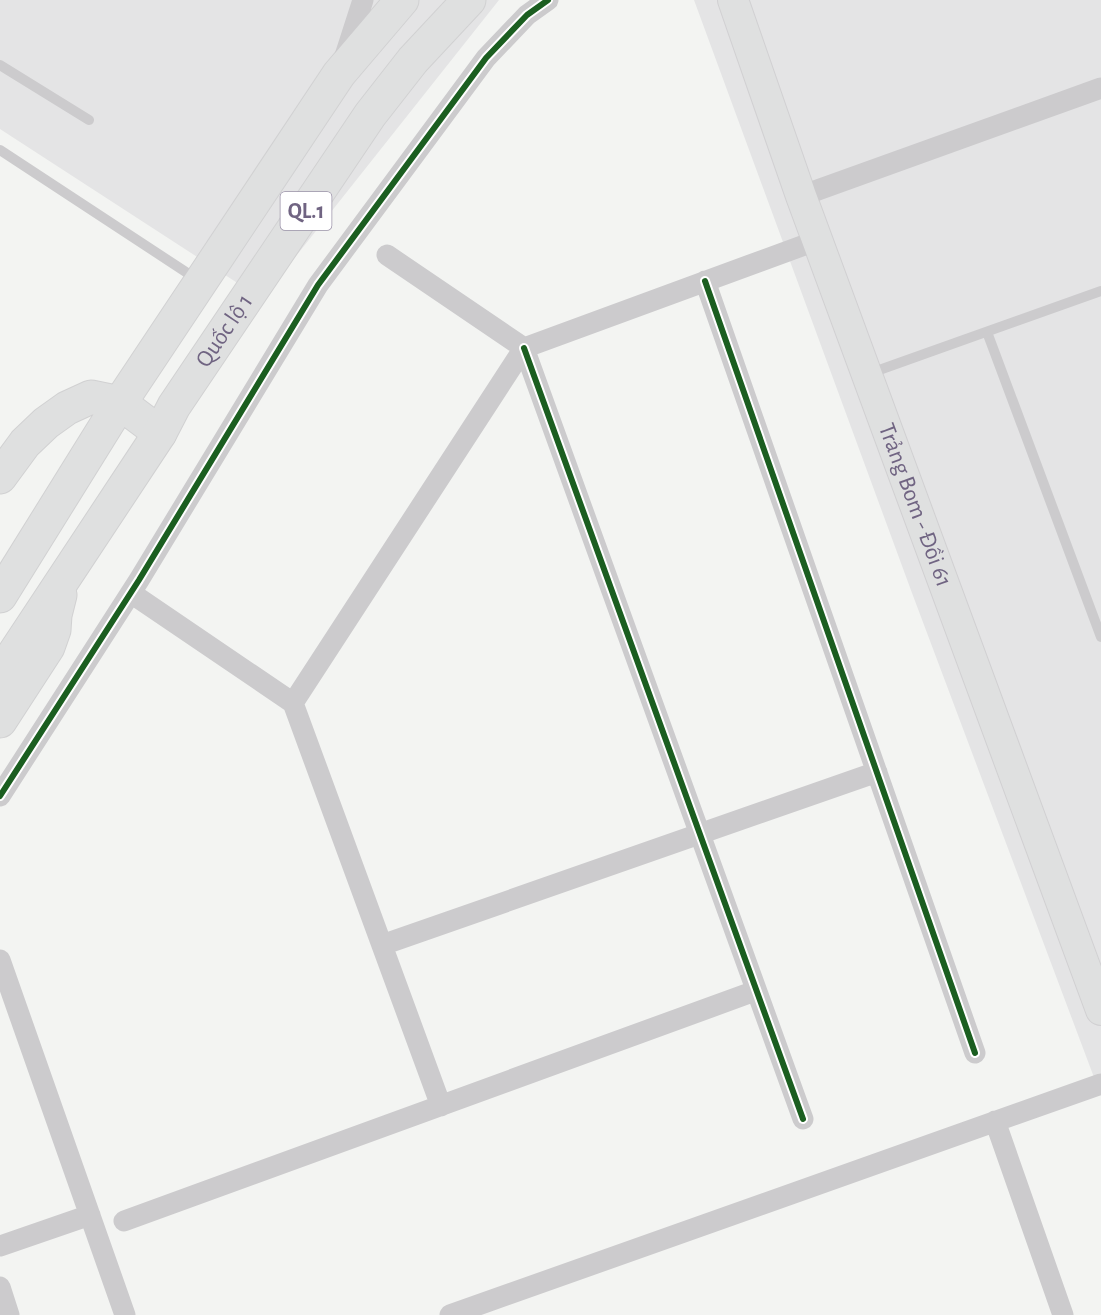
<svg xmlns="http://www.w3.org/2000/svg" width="1101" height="1315" font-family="'Alegreya Sans',sans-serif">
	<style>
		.built { fill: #e4e4e5 }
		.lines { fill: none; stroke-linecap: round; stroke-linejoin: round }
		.secondary-casing { stroke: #d1d0d2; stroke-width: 32 }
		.highway-casing { stroke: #d1d1d2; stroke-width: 35 }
		.lane { stroke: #cccbcd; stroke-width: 10 }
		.street { stroke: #cccbcd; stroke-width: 21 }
		.secondary { stroke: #dfe0e0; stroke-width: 30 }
		.highway { stroke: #dfe0e0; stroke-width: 33 }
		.cycleway-casing { stroke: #fff; stroke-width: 10 }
		.cycleway { stroke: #1b5e20; stroke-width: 6 }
		.labels { text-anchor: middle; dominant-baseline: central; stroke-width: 6; stroke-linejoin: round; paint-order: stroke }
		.shield { fill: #fff; stroke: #9b92a8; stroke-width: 1.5 }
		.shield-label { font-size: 22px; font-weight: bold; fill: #706482 }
		.street-label { font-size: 24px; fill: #706482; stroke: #fff }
	</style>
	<rect width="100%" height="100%" fill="#f3f4f2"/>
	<path class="built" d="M0 0H499L262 299 0 129Z
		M694 0H1101V1096L912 593Z"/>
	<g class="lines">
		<defs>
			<g id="secondary">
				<path id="s1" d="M733 0 801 196 1101 1010"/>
			</g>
			<g id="highway">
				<path d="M0 477 25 443 46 423 67 408 91 397 120 403 160 433"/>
				<path d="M0 596 120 403 339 74 402 0"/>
				<path id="s2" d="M0 675 160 433 174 406 370 115 413 60 469 0"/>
				<path d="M0 721 48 647 54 630 55 615 60 595"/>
			</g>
		</defs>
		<use href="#secondary" class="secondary-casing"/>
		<use href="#highway" class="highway-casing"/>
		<path class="lane" d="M0 65 89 120
			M0 150 198 280
			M987 332 1101 637
			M868 374 1101 291"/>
		<path class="street" d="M344 59 363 0
			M801 196 1101 88
			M387 255 524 348 818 240
			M705 281 975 1053
			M524 348 803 1119
			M131 593 293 703 441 1106
			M293 703 524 348
			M0 796 139 580 318 285 486 58 527 15 548 0
			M382 945 877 772
			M0 960 125 1315
			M995 1121 1063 1315
			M124 1221 755 991
			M0 1246 90 1215
			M0 1287 9 1315
			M450 1315 1101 1084"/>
		<use href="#secondary" class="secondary"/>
		<use href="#highway" class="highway"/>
		<defs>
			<path id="cycleway" d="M705 281 975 1053
				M524 348 803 1119
				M0 796 139 580 318 285 486 58 527 15 548 0"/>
		</defs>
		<use href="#cycleway" class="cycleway-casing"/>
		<use href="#cycleway" class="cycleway"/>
	</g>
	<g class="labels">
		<rect class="shield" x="280.5" y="192" width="51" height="38" rx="4.5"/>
		<g class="shield-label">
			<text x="306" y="211">QL.1</text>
		</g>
		<g class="street-label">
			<text stroke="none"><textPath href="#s2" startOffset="411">Quốc lộ 1</textPath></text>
			<text stroke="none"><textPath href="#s1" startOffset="537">Trảng Bom - Đồi 61</textPath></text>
		</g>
	</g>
</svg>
